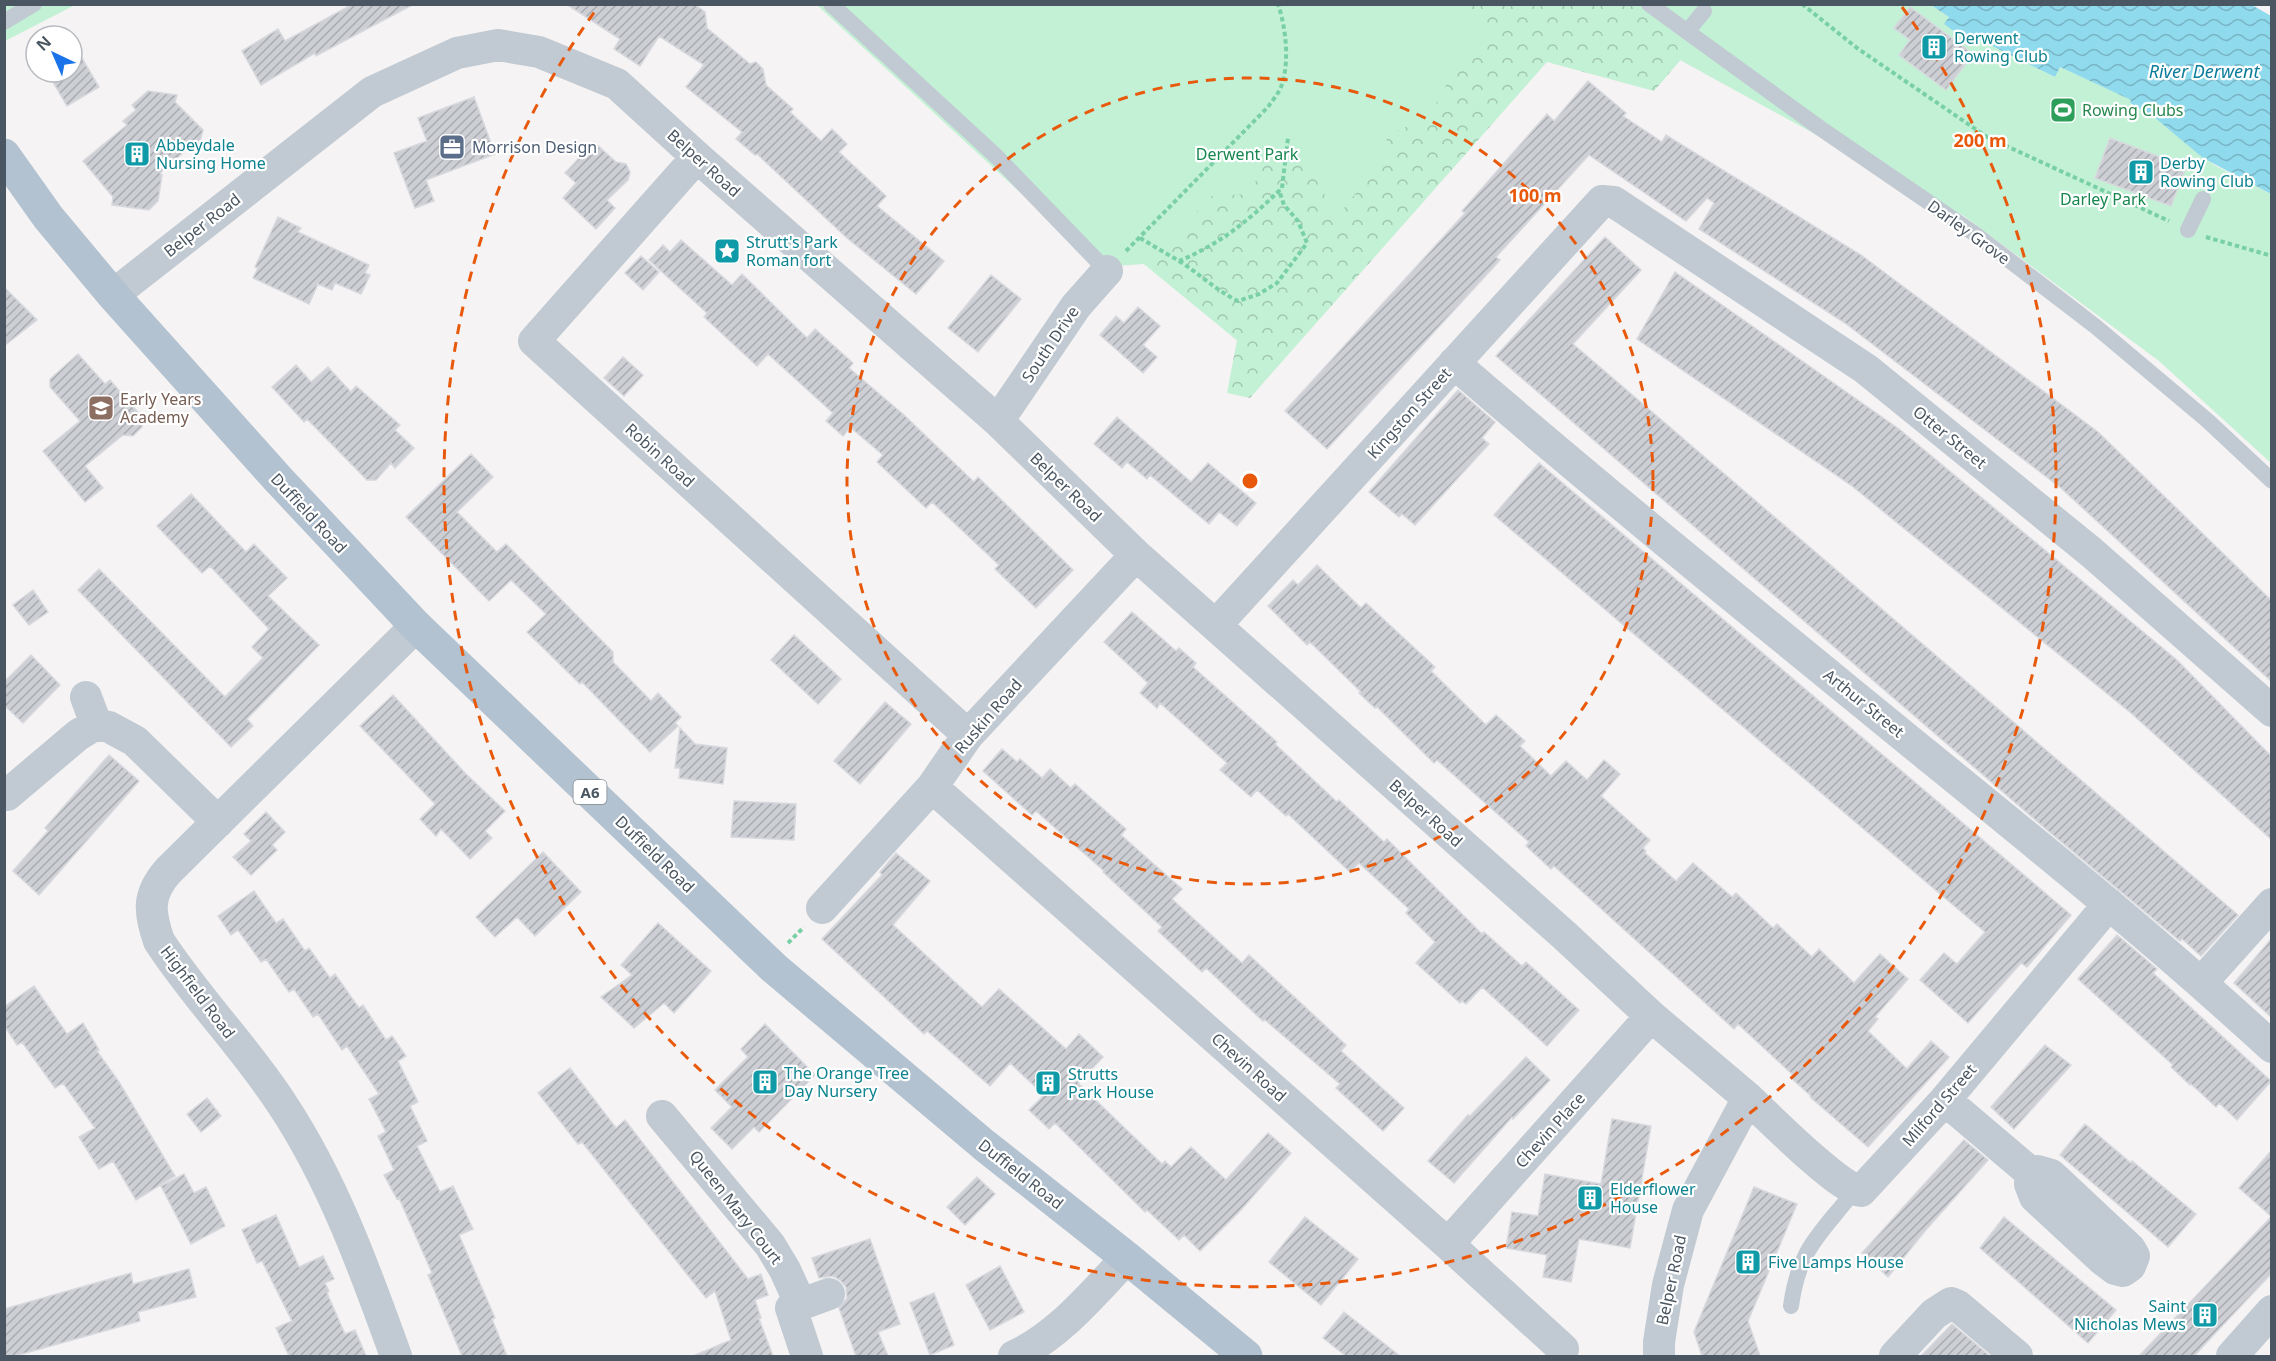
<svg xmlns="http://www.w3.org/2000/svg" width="2276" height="1361" font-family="'Noto Sans',sans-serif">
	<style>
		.green { fill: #c3f1d5 }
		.forest { fill: url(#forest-crowns) }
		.water { fill: url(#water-waves) }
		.building { fill: url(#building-hatch); stroke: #d7d9de; stroke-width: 1.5 }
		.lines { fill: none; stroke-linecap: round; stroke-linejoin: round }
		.path { stroke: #7ad0a6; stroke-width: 4; stroke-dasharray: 4.5 3; stroke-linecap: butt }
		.service { stroke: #c1cad2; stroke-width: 16 }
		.minor { stroke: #c1cad2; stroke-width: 32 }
		.primary { stroke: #b3c2d1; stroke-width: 33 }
		.ring { fill: none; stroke: #e8590c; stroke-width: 3; stroke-dasharray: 10 8 }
		.labels { text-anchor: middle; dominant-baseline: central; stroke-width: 4.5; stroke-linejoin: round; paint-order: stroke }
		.shield { fill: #fff; stroke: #808990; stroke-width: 1.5 }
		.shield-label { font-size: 15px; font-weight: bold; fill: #4a5661 }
		.culture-label { font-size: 16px; fill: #0d838f; stroke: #fff; text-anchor: start }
		.leisure-label { font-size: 16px; fill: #27864d; stroke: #fff; text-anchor: start }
		.service-label { font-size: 16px; fill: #4e5e75; stroke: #fff; text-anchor: start }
		.park-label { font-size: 16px; fill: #17864f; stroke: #fff }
		.street-label { font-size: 16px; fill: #4a5661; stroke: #fff }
		.education-label { font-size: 16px; fill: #785e54; stroke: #fff; text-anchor: start }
		.water-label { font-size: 18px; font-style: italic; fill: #0c7c9b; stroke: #fff }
		.centre { fill: #e8590c; stroke: #fff; stroke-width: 3 }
		.ring-label { font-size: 18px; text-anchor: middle; font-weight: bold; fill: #e8590c; stroke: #fff; stroke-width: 4.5; stroke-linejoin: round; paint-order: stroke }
	</style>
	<defs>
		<pattern id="forest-crowns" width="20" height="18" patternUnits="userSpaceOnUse" patternTransform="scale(1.5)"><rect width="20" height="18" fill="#c3f1d5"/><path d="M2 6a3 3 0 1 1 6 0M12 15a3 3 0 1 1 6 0" fill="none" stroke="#a0c6b0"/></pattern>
		<pattern id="water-waves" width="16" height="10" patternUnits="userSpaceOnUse" patternTransform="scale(1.5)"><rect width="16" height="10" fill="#90daee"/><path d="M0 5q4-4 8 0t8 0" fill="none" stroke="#78b4c4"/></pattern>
		<pattern id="building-hatch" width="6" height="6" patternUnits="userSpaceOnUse" patternTransform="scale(1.5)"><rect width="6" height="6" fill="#cdcfd5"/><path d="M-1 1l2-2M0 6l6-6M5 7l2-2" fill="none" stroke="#a8abb0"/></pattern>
	</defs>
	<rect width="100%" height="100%" fill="#f5f3f3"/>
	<path class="green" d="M5 5H75L5 41Z
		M817 5H1931L1949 17 1955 32 1984 42 2055 77 2060 67 2132 100 2130 104 2154 117 2214 165 2271 194V463L2159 361 1964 216 1589 10 1261 360 1144 264 1101 267Z"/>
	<path class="forest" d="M1461 5H1639L1690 49 1654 91 1547 62 1250 398 1227 393 1237 340 1144 264 1212 196 1250 194 1268 152 1297 155 1319 176 1333 222 1374 170 1389 134 1428 118 1454 71 1492 40Z"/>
	<path class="water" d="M1931 5H2252L2271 16V194L2203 158 2154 117 2130 103 2131 100 2060 67 2055 77 1984 42 1955 32 1944 24 1949 17Z"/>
	<path class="building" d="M353 4H414L316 56 315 53 261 85 242 51 278 29 285 41Z
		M566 4H694L705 12 707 28 750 64 756 62 763 69 766 85 793 109 790 112 821 141 832 129 847 144 839 152 886 196 877 206 944 261 916 294 847 238 757 154 755 155 736 139 742 132 686 87 704 65 659 36 640 66 614 49 620 39Z
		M1910 7 1973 54 1946 90 1899 55 1910 40 1894 28Z
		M72 41 99 87 67 106 47 72H72Z
		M1588 81 1626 113 1623 116 1662 142 1666 135 1861 255 2098 432 2271 600V681L2061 488 1845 323 1699 229 1714 203 1707 198 1686 221 1589 155 1496 257 1500 260 1327 449 1285 411 1465 213 1462 211 1547 114 1554 121Z
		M148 91 177 95 175 102 203 130 199 146 193 144 160 173 162 175 158 201 149 210 112 205 113 197 83 161 127 125 123 121 136 110 132 105Z
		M474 97 495 154 426 180 434 201 415 208 394 153 427 141 418 118Z
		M2110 138 2186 167 2171 206 2095 178Z
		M594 142 616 162 626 164 630 172 628 180 607 200 615 208 596 229 563 198 576 183 565 173Z
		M278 217 301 228 298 232 369 265 365 273 370 275 361 294 335 283 332 290 318 284 309 304 253 278 258 268 255 267Z
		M1605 237 1641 270 1573 344 2238 915 2201 956 2182 939 2180 941 2046 829 1496 356Z
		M681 240 732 285 742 274 807 338 815 329 853 363 849 368 904 415 974 482 978 477 1073 570 1036 608 995 569 999 565 932 502 926 508 877 462 883 455 850 427 843 436 826 421 833 413 768 354 757 366 704 317 707 313 649 260 663 245 670 252Z
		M641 256 659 272 643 290 625 273Z
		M1675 272 1899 429 2178 661 2271 756V839L2131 713 1852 486 1637 339Z
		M991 275 1021 299 978 352 948 328Z
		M4 287 37 320 4 346Z
		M1138 307 1160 326 1143 345 1157 357 1143 373 1100 335 1116 316 1124 323Z
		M78 354 105 384 110 380 143 418 142 427 133 436 123 435 85 466 103 488 85 502 43 451 80 421 50 387V379Z
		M623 357 643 375 624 396 604 378Z
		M296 365 311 382 328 367 351 392 356 386 400 425 395 430 414 448 395 468 391 463 376 480H367L307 419 304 422 272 387Z
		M1458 390 1495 422 1482 438 1489 444 1415 525 1402 514 1399 517 1369 492Z
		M1117 417 1191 482 1208 463 1256 503 1237 526 1219 512 1209 524 1150 475 1147 479 1127 462 1122 468 1094 444Z
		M471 454 493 477 457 512 497 552 506 544 613 652V662L651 701 658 693 681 717 675 723 678 726 650 752 582 682 580 684 527 632 546 614 511 580 489 601 406 517Z
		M1539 463 2071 915 2027 967 2021 963 1968 1023 1920 980 1944 953 1957 964 1985 932 1494 515Z
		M191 494 246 552 254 544 287 578 268 596 319 645 247 719 253 726 231 747 78 590 99 569 225 697 263 658 252 647 269 629 210 566 202 573 157 526Z
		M1317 565 1361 608 1366 603 1435 667 1431 671 1486 725 1496 715 1525 741 1520 746 1551 776 1566 761 1587 780 1604 760 1620 774 1601 796 1650 840 1643 848 1646 851 1645 853 1676 881 1693 863 1732 897 1736 893 1773 928 1777 924 1812 957 1819 949 1854 983 1880 954 1908 979 1875 1017 1878 1019 1868 1031 1907 1069 1931 1041 1949 1057 1868 1147 1810 1097 1811 1096 1791 1078 1793 1075 1738 1024 1734 1029 1554 866 1551 869 1526 846 1529 842 1437 760 1434 763 1377 707 1375 708 1359 693 1361 692 1310 642 1307 645 1268 606 1293 580 1298 585Z
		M33 590 48 612 29 625 13 605Z
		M1132 612 1176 651 1179 648 1196 663 1193 667 1277 742 1275 744 1337 802 1339 800 1384 842 1387 839 1482 934 1484 932 1522 966 1526 962 1579 1010 1547 1046 1482 987 1466 1004 1462 1001 1460 1003 1416 963 1435 942 1406 913 1409 909 1359 863 1350 872 1288 814 1286 816 1257 790 1251 797 1220 770 1227 763 1160 703 1157 708 1140 693 1148 683 1104 642Z
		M794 635 841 679 818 704 771 660Z
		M31 655 60 685 23 723 4 705V682Z
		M393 695 466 774 505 811 485 831 492 838 470 859 441 829 436 836 420 819 435 804 360 726Z
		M885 702 911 724 860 784 834 761Z
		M680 728 695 744 727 748 723 784 679 778 680 768H675Z
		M1002 749 1017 762 1020 759 1042 778 1050 769 1071 788 1075 784 1126 829 1121 835 1182 889 1172 899 1242 963 1249 955 1346 1045 1341 1051 1404 1108 1383 1131 1336 1088 1340 1084 1265 1020 1263 1021 1206 968 1202 972 1158 931 1162 927 1103 872 1104 871 1036 811 1032 815 983 771Z
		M109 755 139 781 39 895 13 871 48 831 45 828Z
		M734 801 796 804 794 840 731 837Z
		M266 812 285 832 272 845 277 850 251 875 233 857 251 841 244 834Z
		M543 852 581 892 535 936 517 917 495 937 476 917Z
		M896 853 930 881 893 925 982 1007 999 989 1066 1049 1079 1034 1103 1057 1078 1083 1162 1164 1165 1161 1171 1167 1191 1147 1226 1180 1268 1133 1291 1153 1240 1211 1200 1251 1184 1235 1179 1240 1147 1210 1145 1212 1055 1123 1049 1129 1029 1110 1044 1095 1010 1063 990 1086 927 1031 924 1034 822 939 882 875 880 872Z
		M254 891 276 923 283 919 305 951 309 948 330 978 335 974 359 1008 363 1005 386 1040 392 1036 406 1056 398 1061 418 1102 410 1106 427 1141 417 1146 440 1192 453 1186 473 1229 459 1235 495 1318 492 1319 507 1356H462L428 1275 432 1273 399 1198 397 1199 384 1175 394 1170 378 1136 386 1132 369 1099 379 1094 347 1046 342 1050 318 1014 313 1017 294 989 289 992 266 959 261 962 238 930 231 935 218 916Z
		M658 923 711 971 674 1013 664 1003 634 1028 601 997 632 975 621 965Z
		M2117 935 2157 969 2153 973 2271 1081 2237 1120 2219 1103 2216 1107 2191 1084 2190 1085 2171 1067 2173 1065 2078 979Z
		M2271 939V1017L2234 983Z
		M34 986 67 1034 83 1023 99 1050 97 1051 119 1082 175 1176 136 1200 113 1161 99 1169 79 1137 95 1128 63 1083 55 1088 22 1042 17 1045 4 1025V1007Z
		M765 1024 815 1075 759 1132 754 1127 732 1149 711 1128 732 1107 715 1090 748 1057 741 1049Z
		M2045 1045 2071 1065 2014 1129 1991 1107Z
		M1526 1057 1550 1080 1513 1119 1512 1117 1454 1183 1428 1161 1468 1115 1470 1116Z
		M570 1068 616 1128 625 1120 748 1279 761 1274 768 1295 755 1300 761 1318 759 1319 773 1356H693L731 1340 715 1291 706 1298 582 1142 578 1144 538 1093Z
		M207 1098 221 1116 201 1132 187 1114Z
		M1612 1119 1651 1126 1630 1248 1579 1239 1571 1282 1543 1277 1547 1255 1506 1248 1512 1212 1538 1216 1545 1174 1601 1184Z
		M2085 1124 2131 1163 2132 1161 2196 1214 2168 1247 2060 1155Z
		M1964 1140 1988 1160 1925 1231 1888 1277 1862 1253Z
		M2271 1151V1216L2239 1188Z
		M184 1174 194 1193 206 1187 225 1226 191 1244 161 1186Z
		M977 1177 995 1194 965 1225 947 1207Z
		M1754 1187 1797 1204 1748 1321 1760 1356H1702L1694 1332Z
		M276 1215 299 1267 323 1256 334 1279 325 1283 329 1291 327 1293 345 1334 355 1330 366 1356H289L276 1328 292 1321 262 1261 257 1263 242 1230Z
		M1305 1217 1358 1259 1321 1305 1269 1262Z
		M2004 1217 2116 1310 2088 1343 1980 1248Z
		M2271 1217V1274L2194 1356H2139Z
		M870 1239 900 1324 878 1332 888 1356H856L839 1308 847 1298 846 1287 840 1280 833 1276 819 1278 812 1258Z
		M1000 1266 1024 1312 990 1330 966 1285Z
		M189 1269 196 1297 138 1312 140 1321 15 1356H4V1309L131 1273 133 1284Z
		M934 1293 954 1345 930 1355 910 1303Z
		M1344 1312 1400 1356H1346L1323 1338Z
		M1952 1324 1990 1356H1921Z"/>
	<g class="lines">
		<path class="path" d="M1802 4 1857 48 1987 137 2169 221
			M2206 237 2272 256
			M1140 238 1179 261C1222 243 1249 220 1282 188L1288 138
			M1126 251 1268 107C1272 101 1278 94 1281 87 1290 63 1286 28 1278 4
			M1179 261C1199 273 1215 290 1238 301L1259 294 1277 283 1307 243 1298 221 1284 205 1279 190
			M788 943 804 927"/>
		<path class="service" d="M831 4 997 157 1107 271
			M1649 4 1820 128 1975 234 2095 326 2208 421 2272 481
			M4 22 34 4
			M1687 32 1704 11
			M2188 230 2203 199
			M1791 1306C1799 1247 1821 1234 1854 1191"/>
		<path class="minor" d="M697 157 534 341 968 735
			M113 295 372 92 457 53 498 45 539 52 617 84 697 157 998 421 1136 555 1564 935 1651 1016 1748 1098 1688 1210 1668 1285 1659 1342V1356
			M1454 363C1609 497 1769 626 1928 756 2045 851 2161 945 2272 1047
			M998 421 1076 306 1107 271
			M1216 625 1602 201 1614 202 1866 369 2091 552 2272 711
			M86 697 96 724
			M932 787 1448 1244 1563 1349
			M7 795 78 735 96 724 109 727 135 741 218 822
			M822 908 932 787 968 735 1136 555
			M2201 983 2272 904
			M1748 1098C1766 1115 1843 1192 1861 1191L1945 1100 2109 904
			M1945 1100 2031 1173 2037 1171 2051 1175 2130 1249 2134 1256 2130 1266 2123 1271 2115 1269 2103 1260 2035 1197 2030 1184 2031 1173
			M662 1116 770 1245 785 1270 801 1305
			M1448 1244 1651 1016
			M396 1356C365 1270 333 1181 282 1104 245 1047 196 998 159 941 149 912 147 895 168 871L416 626
			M807 1356 791 1308 829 1294
			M1014 1356C1059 1336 1093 1293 1127 1258
			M1895 1356 1934 1314 1951 1303 1958 1306 2017 1356
			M2232 1356 2272 1311"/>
		<path class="primary" d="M4 155 48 217 113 295 278 479 416 626 774 968 984 1145 1127 1258 1246 1356"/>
	</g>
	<g class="ring">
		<circle cx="1250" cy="481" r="403"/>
		<path d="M1902 7A806 806 0 1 1 598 7"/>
	</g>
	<defs>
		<symbol id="building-square" viewBox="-11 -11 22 22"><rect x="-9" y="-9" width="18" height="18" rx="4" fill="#0f9aa8" stroke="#fff"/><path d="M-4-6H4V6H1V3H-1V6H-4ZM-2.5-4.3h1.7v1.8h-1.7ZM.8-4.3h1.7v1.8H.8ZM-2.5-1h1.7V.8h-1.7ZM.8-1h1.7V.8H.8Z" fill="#fff"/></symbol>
		<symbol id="stadium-square" viewBox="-11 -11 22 22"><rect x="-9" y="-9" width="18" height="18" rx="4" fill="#2e9e5b" stroke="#fff"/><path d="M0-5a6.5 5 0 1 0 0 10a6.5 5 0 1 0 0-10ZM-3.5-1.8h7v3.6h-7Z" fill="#fff"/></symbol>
		<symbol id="office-square" viewBox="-11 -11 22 22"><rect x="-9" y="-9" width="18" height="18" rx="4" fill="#5c6f8a" stroke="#fff"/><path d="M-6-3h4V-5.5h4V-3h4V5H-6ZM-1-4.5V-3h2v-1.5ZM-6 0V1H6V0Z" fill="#fff"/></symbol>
		<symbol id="sight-square" viewBox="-11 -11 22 22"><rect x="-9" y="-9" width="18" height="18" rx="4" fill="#0f9aa8" stroke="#fff"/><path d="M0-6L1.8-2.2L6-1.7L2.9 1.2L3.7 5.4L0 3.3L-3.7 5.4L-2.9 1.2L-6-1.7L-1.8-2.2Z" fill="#fff"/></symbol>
		<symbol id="school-square" viewBox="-11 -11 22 22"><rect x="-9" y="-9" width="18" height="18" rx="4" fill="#8d6e63" stroke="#fff"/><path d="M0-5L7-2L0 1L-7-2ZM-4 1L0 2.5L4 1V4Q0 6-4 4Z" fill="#fff"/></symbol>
	</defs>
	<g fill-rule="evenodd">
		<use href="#building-square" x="1919" y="32" width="30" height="30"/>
		<use href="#stadium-square" x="2048" y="95" width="30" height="30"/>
		<use href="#office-square" x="437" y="132" width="30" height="30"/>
		<use href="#building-square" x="122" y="139" width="30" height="30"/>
		<use href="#building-square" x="2126" y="157" width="30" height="30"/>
		<use href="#sight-square" x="712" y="236" width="30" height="30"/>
		<use href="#school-square" x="86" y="393" width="30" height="30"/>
		<use href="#building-square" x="750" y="1067" width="30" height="30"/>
		<use href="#building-square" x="1033" y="1068" width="30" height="30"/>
		<use href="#building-square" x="1575" y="1183" width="30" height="30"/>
		<use href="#building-square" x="1733" y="1247" width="30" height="30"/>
		<use href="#building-square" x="2190" y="1300" width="30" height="30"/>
	</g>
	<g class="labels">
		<rect class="shield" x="573.5" y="780" width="33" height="24" rx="4.5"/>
		<g class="shield-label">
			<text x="590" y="792">A6</text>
		</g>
		<g class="culture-label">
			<text x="1954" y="38">Derwent<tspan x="1954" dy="18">Rowing Club</tspan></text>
			<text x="156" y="145">Abbeydale<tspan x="156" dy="18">Nursing Home</tspan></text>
			<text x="2160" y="163">Derby<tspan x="2160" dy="18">Rowing Club</tspan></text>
			<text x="746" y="242">Strutt's Park<tspan x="746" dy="18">Roman fort</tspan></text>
			<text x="784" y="1073">The Orange Tree<tspan x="784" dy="18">Day Nursery</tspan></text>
			<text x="1068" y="1074">Strutts<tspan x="1068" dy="18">Park House</tspan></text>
			<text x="1610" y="1189">Elderflower<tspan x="1610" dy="18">House</tspan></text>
			<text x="1768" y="1262">Five Lamps House</text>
			<text x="2186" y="1306" text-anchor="end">Saint<tspan x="2186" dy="18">Nicholas Mews</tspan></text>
		</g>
		<g class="leisure-label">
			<text x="2082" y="110">Rowing Clubs</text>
		</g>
		<g class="service-label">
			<text x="472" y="147">Morrison Design</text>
		</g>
		<g class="park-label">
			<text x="1247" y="154">Derwent Park</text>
			<text x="2103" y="199">Darley Park</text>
		</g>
		<g class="street-label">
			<text transform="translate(704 163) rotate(42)">Belper Road</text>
			<text transform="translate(202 225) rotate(-38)">Belper Road</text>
			<text transform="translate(1969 232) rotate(36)">Darley Grove</text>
			<text transform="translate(1050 344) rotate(-56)">South Drive</text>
			<text transform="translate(1409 413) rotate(-48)">Kingston Street</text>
			<text transform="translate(1950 437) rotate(39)">Otter Street</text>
			<text transform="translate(660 455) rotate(42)">Robin Road</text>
			<text transform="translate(1066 487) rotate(44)">Belper Road</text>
			<text transform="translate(309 513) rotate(47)">Duffield Road</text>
			<text transform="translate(1864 703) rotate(39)">Arthur Street</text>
			<text transform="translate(988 716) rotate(-49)">Ruskin Road</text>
			<text transform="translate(1426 813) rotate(42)">Belper Road</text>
			<text transform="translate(655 854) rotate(44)">Duffield Road</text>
			<text transform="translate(198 992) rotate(53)">Highfield Road</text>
			<text transform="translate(1249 1067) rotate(42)">Chevin Road</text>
			<text transform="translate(1939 1105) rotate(-49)">Milford Street</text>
			<text transform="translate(1550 1130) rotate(-48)">Chevin Place</text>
			<text transform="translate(1021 1174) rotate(38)">Duffield Road</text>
			<text transform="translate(736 1207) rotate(52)">Queen Mary Court</text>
			<text transform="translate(1671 1280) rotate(-78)">Belper Road</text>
		</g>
		<g class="education-label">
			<text x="120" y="399">Early Years<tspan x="120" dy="18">Academy</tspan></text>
		</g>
		<g class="water-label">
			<text x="2204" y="71">River Derwent</text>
		</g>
	</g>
	<circle cx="1250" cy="481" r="9" class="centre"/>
	<g class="ring-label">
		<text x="1980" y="147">200 m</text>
		<text x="1535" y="202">100 m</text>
	</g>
	<rect width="2276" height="1361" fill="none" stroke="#4a5661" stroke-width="12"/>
	<g transform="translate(54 54) rotate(316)"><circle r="28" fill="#ffffff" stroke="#b7bbc0" stroke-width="1.5"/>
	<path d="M0-4.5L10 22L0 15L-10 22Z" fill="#1a73e8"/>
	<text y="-9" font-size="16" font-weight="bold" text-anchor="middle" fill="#4a5661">N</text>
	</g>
</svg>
